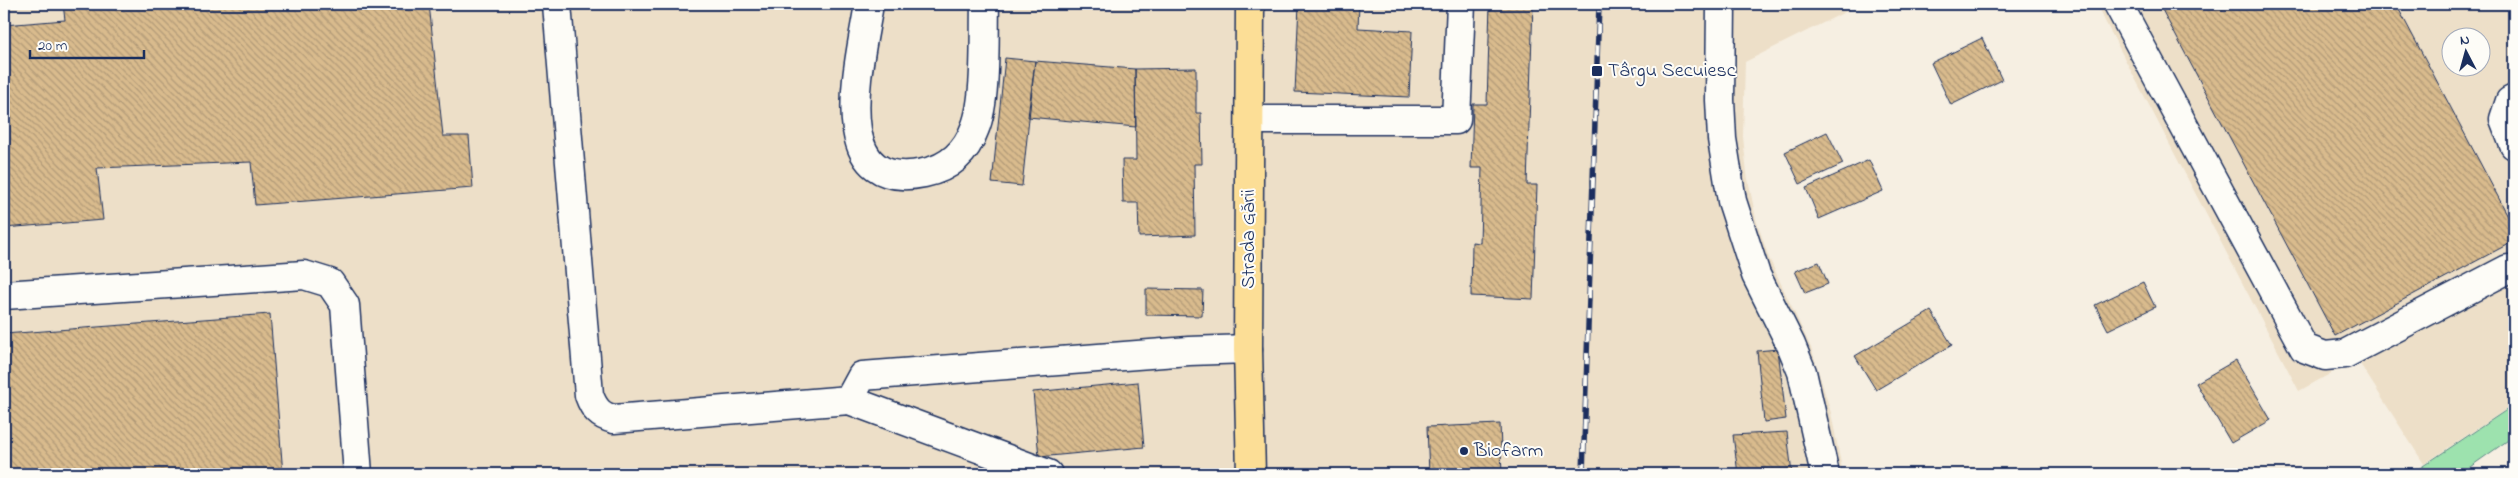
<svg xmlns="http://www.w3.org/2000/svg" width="2518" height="478" font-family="'Indie Flower',sans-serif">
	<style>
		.built { fill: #eddfc8; fill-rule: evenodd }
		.grass { fill: #9de2ae; stroke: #5c8886 }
		.building { fill: url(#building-back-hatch); stroke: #1b2f5e }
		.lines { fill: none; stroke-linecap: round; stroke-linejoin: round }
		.minor-casing { stroke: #1b2f5e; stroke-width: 31 }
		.major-casing { stroke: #1b2f5e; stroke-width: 31 }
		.minor { stroke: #fdfcf7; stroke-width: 28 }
		.major { stroke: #fcde96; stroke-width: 28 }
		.rail-casing { stroke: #1b2f5e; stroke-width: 5.5 }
		.rail { stroke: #fdfcf7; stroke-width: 4; stroke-dasharray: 11; stroke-linecap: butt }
		.poi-dot { fill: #1b2f5e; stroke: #fdfcf7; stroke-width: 2 }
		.labels { text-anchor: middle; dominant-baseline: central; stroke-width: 4; stroke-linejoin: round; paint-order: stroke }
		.poi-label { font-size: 20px; fill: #1b2f5e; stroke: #fdfcf7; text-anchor: start }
		.street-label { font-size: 20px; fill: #1b2f5e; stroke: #fdfcf7 }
	</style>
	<defs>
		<pattern id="building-back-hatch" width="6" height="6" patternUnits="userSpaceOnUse" patternTransform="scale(1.25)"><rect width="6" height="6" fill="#d9bb8d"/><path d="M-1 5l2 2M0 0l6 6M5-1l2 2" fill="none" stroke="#af9876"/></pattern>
	</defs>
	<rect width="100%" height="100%" fill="#f6efe2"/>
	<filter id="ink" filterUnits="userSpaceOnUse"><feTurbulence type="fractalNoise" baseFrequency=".02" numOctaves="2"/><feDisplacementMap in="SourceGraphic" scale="10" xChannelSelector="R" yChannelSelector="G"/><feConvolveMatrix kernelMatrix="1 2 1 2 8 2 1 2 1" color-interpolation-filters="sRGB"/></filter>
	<g filter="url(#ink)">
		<path class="built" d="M4 4H1861L1745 62 1743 137 1747 174 1756 219 1769 258 1812 350 1831 413 1843 474H4Z
			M2096 4H2514V404L2424 464 2357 359 2299 391ZM2450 38H2480V68H2450Z"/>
		<path class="grass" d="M2514 405V436L2460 474H2411Z"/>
		<path class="building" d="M63 4H429L443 136H469L473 188 255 205 251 162 97 168 103 220 4 228V25L65 20Z
			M1299 4H1359L1358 28 1412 31 1409 97 1295 92Z
			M1490 4H1533L1527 185H1537L1533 299 1471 296 1472 242 1480 243 1482 168H1471L1473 104H1487Z
			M2159 4H2396L2514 227V241L2335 336Z
			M1982 38 2002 80 1951 105 1931 63Z
			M1005 58 1035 61 1022 186 992 183Z
			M1035 61 1135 69 1136 127 1028 117Z
			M1196 68V113H1201L1202 164H1194L1195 235 1139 237 1138 203H1123L1122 160H1136L1135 69Z
			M1827 132 1843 164 1800 184 1785 152Z
			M1869 160 1883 191 1819 219 1806 188Z
			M1819 262 1828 284 1805 293 1795 271Z
			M2143 282 2155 307 2108 330 2095 305Z
			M1146 289 1203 290 1202 316 1146 315Z
			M1931 311 1952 345 1876 390 1855 356Z
			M270 314 283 474H4V334Z
			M1778 349 1786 419 1764 422 1757 351Z
			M2236 360 2271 420 2231 443 2196 383Z
			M1138 382 1144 447 1039 457 1033 392Z
			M1500 424 1502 474H1429L1427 427Z
			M1787 432 1792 474H1738L1733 435Z"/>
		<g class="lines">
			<defs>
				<path id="minor" d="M557 4 589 395C594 409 600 416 614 419L849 400 862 376 1189 351 1248 349
					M869 4C861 58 823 194 924 173 949 168 966 153 975 128 987 99 984 37 985 4
					M1721 4 1720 100 1722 139 1732 201 1756 275 1791 345 1802 372 1825 474
					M2118 4 2304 348 2325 356 2345 354 2508 269
					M2514 99 2510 101 2504 119 2514 145
					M1250 120H1456L1461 4
					M4 295 304 275 330 283 345 305 358 474
					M849 400 1048 474"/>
				<path id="major" d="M1250 4 1248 349 1251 474"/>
			</defs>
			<use href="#minor" class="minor-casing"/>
			<use href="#major" class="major-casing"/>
			<use href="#minor" class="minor"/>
			<use href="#major" class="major"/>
			<defs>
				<path id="rail" d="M1583 474 1599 4"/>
			</defs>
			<use href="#rail" class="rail-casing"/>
			<use href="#rail" class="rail"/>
		</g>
	</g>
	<g class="poi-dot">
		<rect x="1591" y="65" width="12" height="12" rx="2.5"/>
		<circle cx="1464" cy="451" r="5"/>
	</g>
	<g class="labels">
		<g class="poi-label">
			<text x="1608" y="71">Târgu Secuiesc</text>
			<text x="1474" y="451">Biofarm</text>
		</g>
		<g class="street-label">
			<text transform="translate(1249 239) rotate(-90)">Strada Gării</text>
		</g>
	</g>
	<rect width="2518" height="478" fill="none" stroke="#fdfcf7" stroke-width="20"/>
	<rect x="10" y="10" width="2498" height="458" fill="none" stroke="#1b2f5e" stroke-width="2" filter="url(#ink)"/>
	<g transform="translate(2466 52) rotate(354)"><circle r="24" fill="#fdfcf7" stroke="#a3aaba"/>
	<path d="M0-4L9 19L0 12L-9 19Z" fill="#1b2f5e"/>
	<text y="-8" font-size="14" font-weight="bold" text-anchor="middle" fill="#1b2f5e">N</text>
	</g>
	<path d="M30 50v8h114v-8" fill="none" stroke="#1b2f5e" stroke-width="2.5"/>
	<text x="38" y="50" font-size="15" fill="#1b2f5e" stroke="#fdfcf7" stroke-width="4" paint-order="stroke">20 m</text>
</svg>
